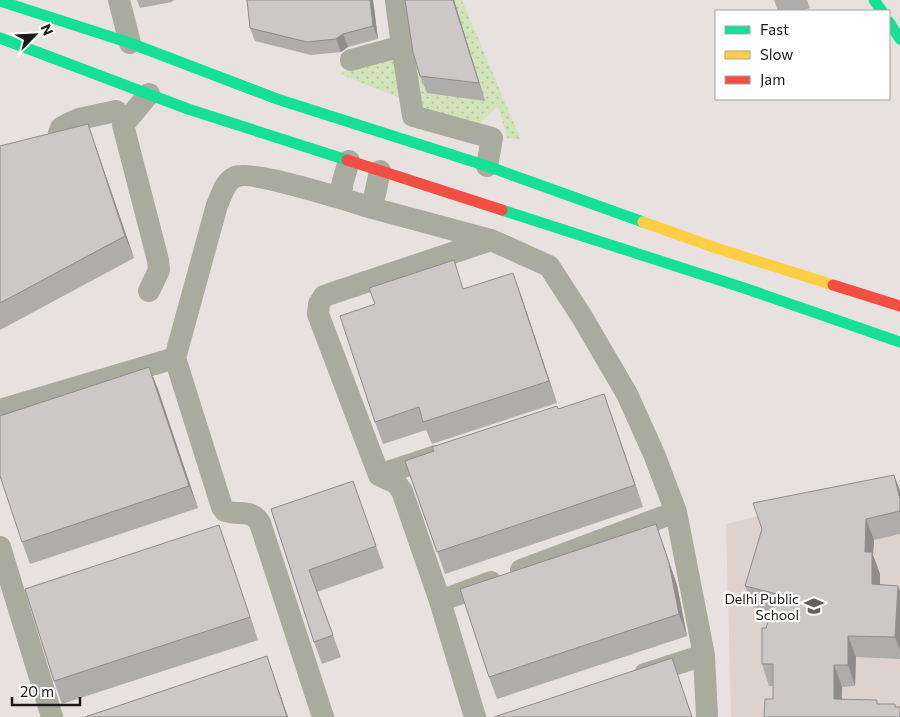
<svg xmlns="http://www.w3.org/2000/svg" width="900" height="717" font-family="Commissioner,sans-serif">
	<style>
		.built { fill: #ddd2cd }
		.grass { fill: url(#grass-dots) }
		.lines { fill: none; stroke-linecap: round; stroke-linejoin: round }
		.street { stroke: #a8ab9d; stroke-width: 22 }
		.fast { stroke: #16e098; stroke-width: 11 }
		.slow { stroke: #ffcf43; stroke-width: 11 }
		.jam { stroke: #f24e42; stroke-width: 11 }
		.wall { fill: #afacac }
		.shaded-wall { fill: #8f8c8c }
		.building { fill: #ccc8c8; stroke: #8f8c8c }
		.labels { text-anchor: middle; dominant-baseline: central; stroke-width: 4.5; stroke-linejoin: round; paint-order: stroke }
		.poi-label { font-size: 14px; fill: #1c1918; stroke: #fff; text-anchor: end }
	</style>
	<defs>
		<pattern id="grass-dots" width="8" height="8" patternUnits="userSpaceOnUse" patternTransform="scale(1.25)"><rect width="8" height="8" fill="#d2e3ba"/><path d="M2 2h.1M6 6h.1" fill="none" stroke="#b4c29f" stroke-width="1.8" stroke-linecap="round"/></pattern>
	</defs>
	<rect width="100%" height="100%" fill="#e7e2e0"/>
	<path class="built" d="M900 481V717H731L726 524Z"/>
	<path class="grass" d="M403 0H462L521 140 507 138 498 106 475 128 340 74 409 38Z"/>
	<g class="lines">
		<path class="street" d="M119 0 130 43
			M396 1 402 46
			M351 60 402 46 413 116 492 138 487 166
			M149 94 123 125 158 260 159 270 149 291
			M62 141 59 133 61 128 72 122 79 119 116 111
			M340 198 372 208 491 240 549 266 582 317 627 394 654 454 676 512 704 655 707 717
			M372 208 380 171
			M175 358 222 507 225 511C239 516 251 508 260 523L323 717
			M0 410 175 358 217 205C222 195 224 182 235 177 248 170 322 193 340 198L343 181 349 161
			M379 475 436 456
			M0 547 52 717
			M521 570 676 512
			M440 601 491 582
			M645 674 704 655
			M475 717 440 601 402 491 396 483 379 475 318 314 319 304 324 296 491 240"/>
		<path class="fast" d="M874 0 882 11
			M0 1 130 43 277 99 487 166 643 222
			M889 22 900 39
			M0 38 188 109 347 160
			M502 210 744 288 900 342"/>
		<path class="slow" d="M643 222 716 248 833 285"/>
		<path class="jam" d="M347 160 502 210
			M833 285 900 306"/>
	</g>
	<path class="wall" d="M137 0H175L172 1V2L140 8Z
		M373 0 378 39 348 47 341 52 311 55 255 41 250 28Z
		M454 0 485 101 427 93 420 76Z
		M774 0H807L810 8 801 11H778Z
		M88 124 134 258 0 330V146Z
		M464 289 521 295 557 403 432 444 426 430 383 444 375 422Z
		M149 367 198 508 30 564 22 542Z
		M604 394 643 507 445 574 405 461Z
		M894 475 900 491V534L874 540 873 555 880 574V585L900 591V659L856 657 855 686 842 687V699L878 704H895L896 707 773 699V686H769L762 664 766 628 771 612 753 607 745 586Z
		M353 481 384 568 317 592 341 657 322 664 314 642 271 509Z
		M656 524 677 585 687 636 497 699 489 677Z
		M227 548 258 640 62 704 54 681Z"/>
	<path class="shaded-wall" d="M370 0H373L378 39 373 26Z
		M453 0H454L485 101 479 83Z
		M343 34 348 47 341 52 336 39Z
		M88 124 96 147 134 258 125 236Z
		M513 273 521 295 557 403 549 381Z
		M149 367 158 389 198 508 189 486Z
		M604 394 612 416 643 507 635 485Z
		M894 475 900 491V499Z
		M866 519 874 540 873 555 880 574V606L872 584 865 552Z
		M656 524 677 585 687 636 679 614Z
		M219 525 227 548 258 640 250 617Z
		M898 586 900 591V650L895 637Z
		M848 636 856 657 855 686 848 665Z
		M267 656 275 679 288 717H287Z
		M834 665 842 687 841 717 834 699Z"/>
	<path class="building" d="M247 0H370L373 26 343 34 336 39 307 42 250 28Z
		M405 0H453L479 83 420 76 413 52Z
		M88 124 125 236 0 303V146Z
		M454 260 463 289 513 273 549 381 423 422 419 407 375 422 340 316 375 304 369 288Z
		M149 367 189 486 22 542 0 476V416Z
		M604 394 635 485 437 552 405 461 434 451 432 447 557 406 558 409Z
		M894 475 900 499V511L866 519 865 552H872V584L898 586 895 637 848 636V665H834V699L877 700V704H895V707H900V717H764L765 699H773V664H762V628H766L777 594 745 586 762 529 753 503Z
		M353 481 376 546 309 570 333 635 314 642 271 509Z
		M656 524 669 563 679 614 489 677 460 589Z
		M219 525 250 617 54 681 25 589Z
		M267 656 287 717H85Z
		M672 658 692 717H494Z"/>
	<defs>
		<symbol id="school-bare" viewBox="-9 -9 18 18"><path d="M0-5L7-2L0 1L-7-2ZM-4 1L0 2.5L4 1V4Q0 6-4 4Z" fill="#635f5e" stroke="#fff" stroke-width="2.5" paint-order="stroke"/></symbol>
	</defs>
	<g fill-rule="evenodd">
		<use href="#school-bare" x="800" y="592" width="28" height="28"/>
	</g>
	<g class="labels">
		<g class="poi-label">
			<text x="799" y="598">Delhi Public<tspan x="799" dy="16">School</tspan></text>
		</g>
	</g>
	<rect x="715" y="10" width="175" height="90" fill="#ffffff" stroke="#a4a3a3"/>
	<rect x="725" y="26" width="25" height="8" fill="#16e098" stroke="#a4a3a3"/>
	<text x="760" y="35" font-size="15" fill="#1c1918">Fast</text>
	<rect x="725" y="51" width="25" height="8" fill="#ffcf43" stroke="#a4a3a3"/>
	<text x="760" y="60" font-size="15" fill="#1c1918">Slow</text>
	<rect x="725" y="76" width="25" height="8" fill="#f24e42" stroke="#a4a3a3"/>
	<text x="760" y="85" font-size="15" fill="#1c1918">Jam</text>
	<g transform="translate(35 35) rotate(66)" stroke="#ffffff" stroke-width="4" paint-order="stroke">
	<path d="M0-4L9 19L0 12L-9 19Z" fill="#1c1918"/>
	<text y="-8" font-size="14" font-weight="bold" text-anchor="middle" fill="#1c1918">N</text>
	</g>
	<path d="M12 697v8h68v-8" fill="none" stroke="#1c1918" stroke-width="2.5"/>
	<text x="20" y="697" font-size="15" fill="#1c1918" stroke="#ffffff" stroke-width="4" paint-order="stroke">20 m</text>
</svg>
